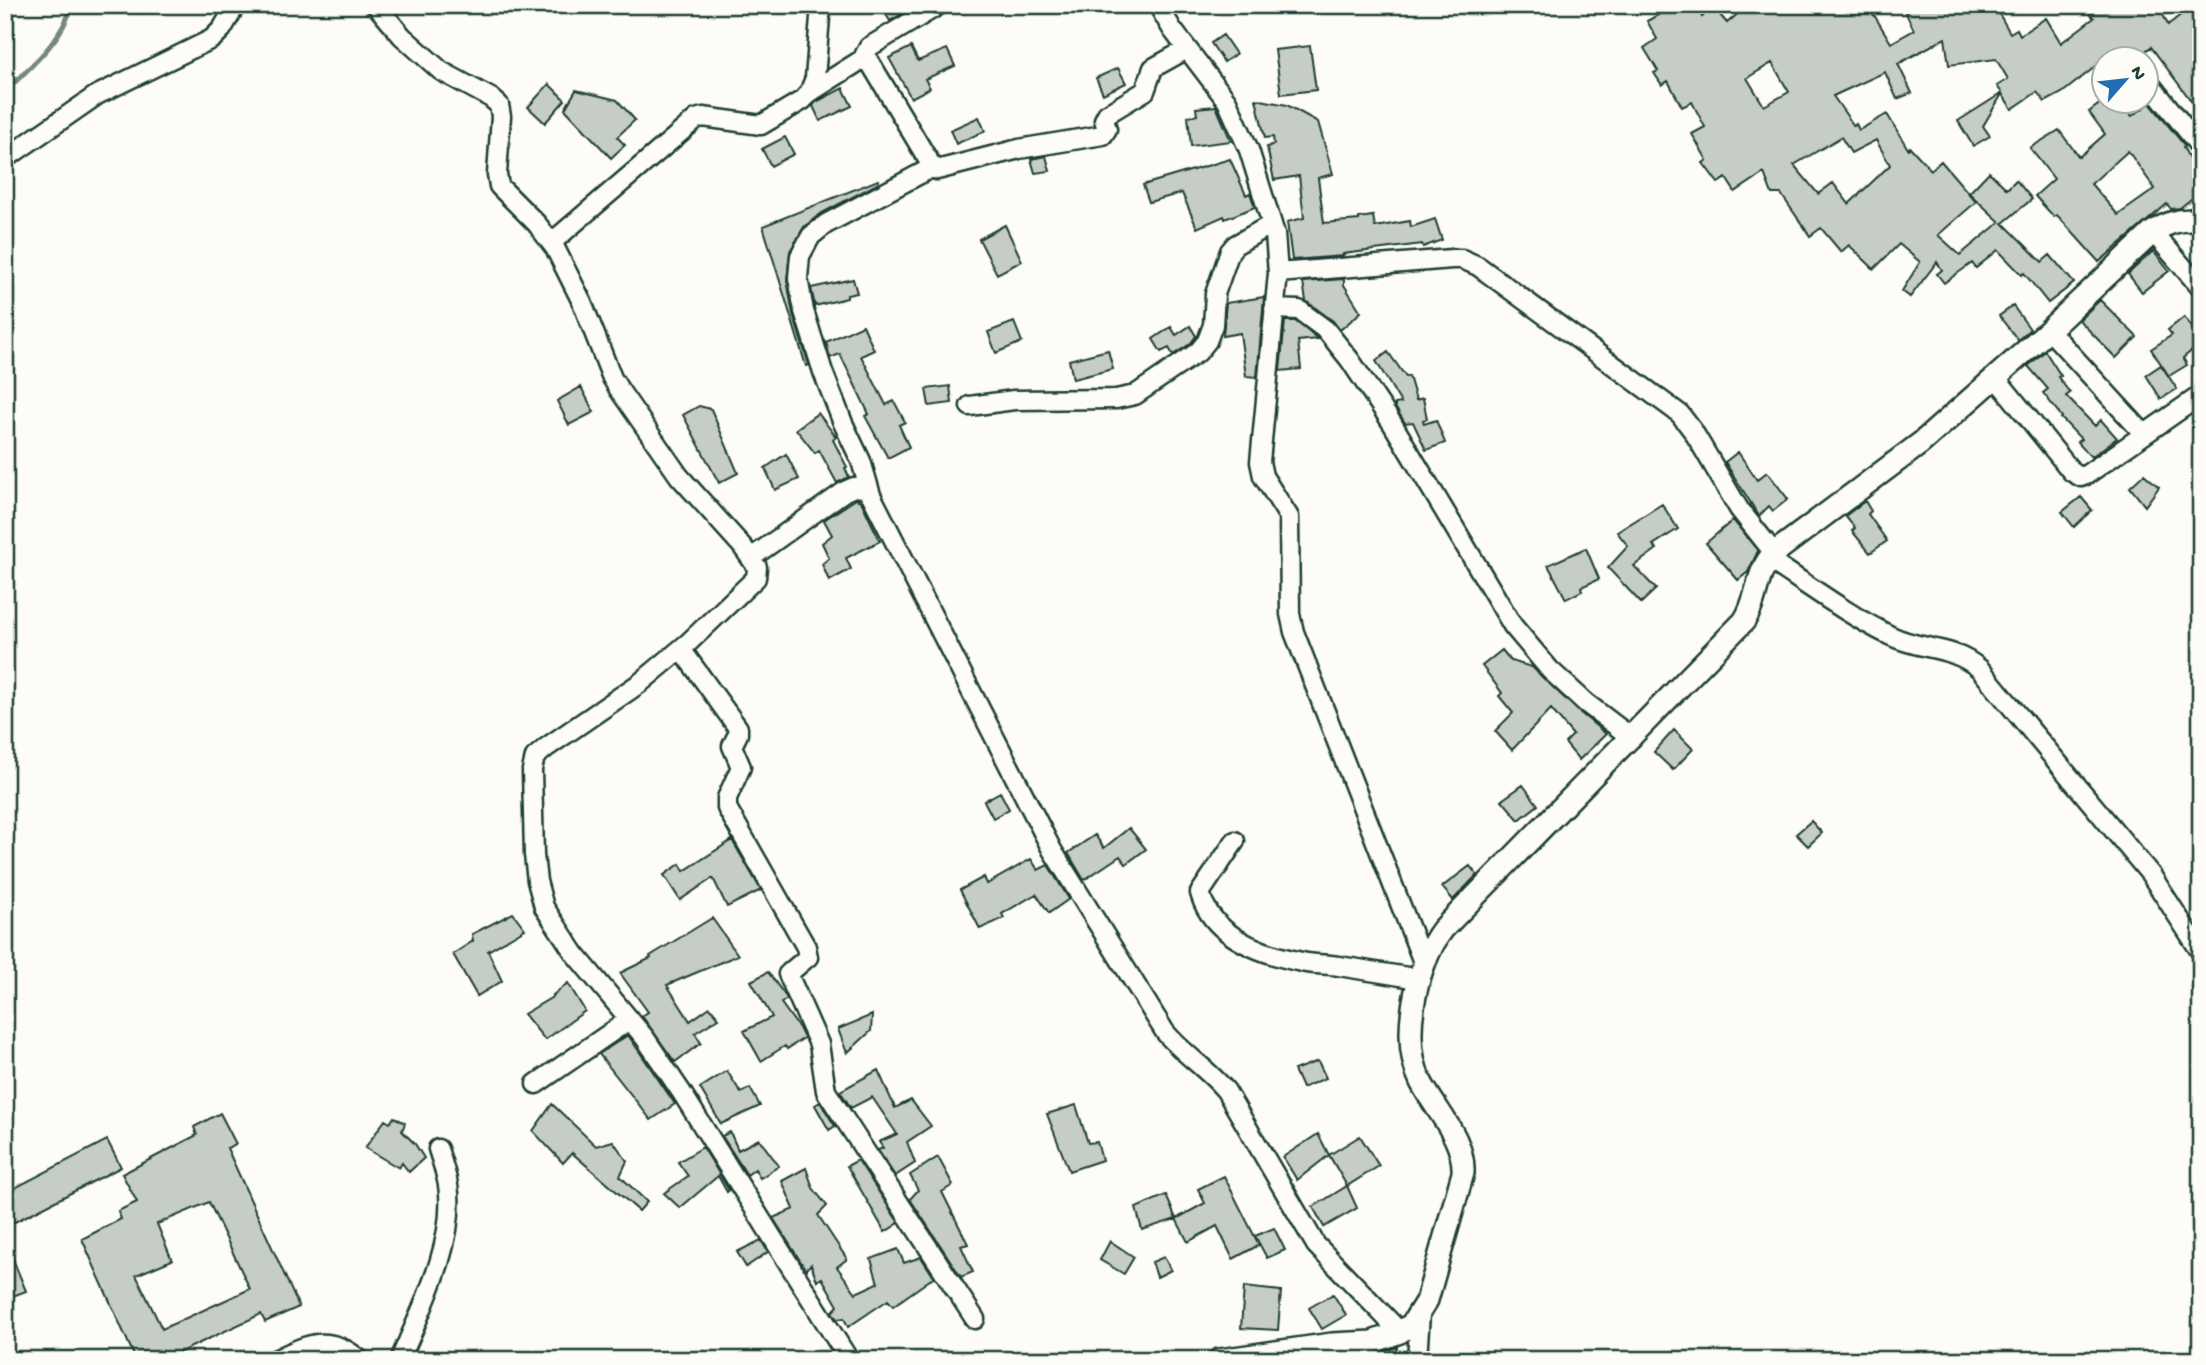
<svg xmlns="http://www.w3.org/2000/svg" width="2206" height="1365" font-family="'Gochi Hand',sans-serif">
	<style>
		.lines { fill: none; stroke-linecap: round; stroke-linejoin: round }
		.stream { stroke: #75877f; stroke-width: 5 }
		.building { fill: #c6cdc7; stroke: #1f3d34; stroke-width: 2; fill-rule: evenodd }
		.minor-casing { stroke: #1f3d34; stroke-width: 23 }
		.tertiary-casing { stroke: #1f3d34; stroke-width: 26 }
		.minor { stroke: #fdfcf7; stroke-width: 18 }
		.tertiary { stroke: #fdfcf7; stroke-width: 21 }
	</style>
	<rect width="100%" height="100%" fill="#fdfcf7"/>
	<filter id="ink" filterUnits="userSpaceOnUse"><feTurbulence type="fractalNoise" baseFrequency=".0143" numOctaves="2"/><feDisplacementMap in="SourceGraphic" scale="14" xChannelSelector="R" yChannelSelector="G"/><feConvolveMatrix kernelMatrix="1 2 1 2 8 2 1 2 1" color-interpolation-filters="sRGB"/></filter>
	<g filter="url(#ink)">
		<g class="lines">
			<path class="stream" d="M5 92C31 66 62 41 72 5"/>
		</g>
		<path class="building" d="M880 5H916L890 21Z
			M1676 5H1696L1702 17 1713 7 1727 23 1748 5H1868L1891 43 1914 30 1902 5H1994L2010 33 2017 29 2020 35 2046 18 2061 43 2094 18 2090 14 2106 5H2158L2168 25 2193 5H2201V114L2151 47 2133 60H2104L2062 93 2045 102 2037 92 2012 109 2002 94 1983 126 1990 136 1973 146 1958 121 2002 93 1997 86 2008 79 1996 59 1949 65 1945 38 1898 64 1912 93 1897 99 1885 72 1833 96 1854 126 1856 124 1859 130 1887 114 1908 149 1910 147 1931 170 1941 161 1976 202 1938 235 1960 255 2000 222 1969 193 1989 172 2007 189 2016 180 2032 199 2003 223 2042 262 2050 255 2074 283 2048 303 2024 273 2022 275 1998 250 1976 268 1972 263 1944 283 1937 274 1942 270 1937 262 1910 297 1902 291 1920 262 1899 244 1874 269 1849 245 1841 252 1821 228 1810 236 1781 194H1772L1764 173 1735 192 1726 178 1718 183 1703 163 1707 160 1692 134 1705 127 1692 102 1682 107 1668 81 1662 85 1654 73 1658 71 1644 48 1657 39 1647 21ZM1772 63 1789 92 1764 106 1747 78ZM1841 137 1851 153 1876 140 1890 165 1849 204 1833 183 1818 194 1794 165Z
			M1223 35 1236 54 1224 62 1211 43Z
			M1310 46 1316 90 1281 94 1275 50Z
			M911 47 918 61 947 49 955 66 925 79 930 88 911 98 889 58Z
			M1118 68 1126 83 1103 94 1096 78Z
			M549 84 565 100 545 123 528 107Z
			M843 88 852 106 820 121 813 106 816 102Z
			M576 90 617 100 635 120 617 137 625 145 611 158 565 109Z
			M1256 99 1287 105 1318 122 1333 174 1318 178 1324 223 1359 220V218L1373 216 1375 227 1410 221 1411 227 1435 219 1442 240 1423 247 1422 244 1343 254V256L1292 260 1287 222 1304 218 1299 176 1274 180 1267 147 1274 144 1273 137 1265 138Z
			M2102 102H2119L2132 116 2150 103 2185 146 2183 147 2190 160 2201 175V191L2180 208 2171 209 2167 204 2099 262 2057 215 2054 217 2035 196 2054 179 2030 148 2059 130 2079 157 2105 134 2089 112ZM2128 151 2155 189 2118 215 2091 184Z
			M1216 106 1231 141 1191 146 1188 116 1197 115 1196 108Z
			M979 117 985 131 956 144 950 130Z
			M785 137 794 154 771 166 762 149Z
			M1046 156 1050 171 1035 173 1031 159Z
			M1230 159 1246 195 1250 193 1255 207 1225 219 1224 216 1197 228 1182 193 1149 202 1143 185Z
			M878 180 879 183 820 214 804 227 790 251 787 280 793 314 809 365 806 366 763 226Z
			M1005 225 1022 261 997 274 979 239Z
			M2153 251 2169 271 2142 292 2128 274Z
			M853 279 857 293 847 295V298L815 306 811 288Z
			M1344 279V285L1361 312 1340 330 1333 321 1306 301 1303 282Z
			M1264 297 1257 377 1246 376 1240 333 1223 336 1226 303Z
			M2100 300 2137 337 2116 358 2079 320Z
			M2013 306 2030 329 2018 340 1999 316Z
			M2184 317 2201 338V343L2183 358 2187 365 2169 376 2151 349 2172 335 2168 330Z
			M1285 321H1295L1318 339 1298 341 1301 369 1280 371Z
			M1014 322 1022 342 996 353 988 332Z
			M863 325 874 350 861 356 886 405 894 401 905 422 899 425 909 447 888 458 865 416 869 414 840 354 830 358 826 342Z
			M1190 326 1196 336 1190 344 1173 355 1169 348 1161 352 1153 339 1171 327 1176 335Z
			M1108 350 1113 369 1073 379 1069 360Z
			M2045 351 2061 376 2058 377 2070 393 2066 396 2095 426 2101 420 2117 438 2091 457 2077 442 2081 439 2061 418 2062 417 2043 393 2048 389 2028 366Z
			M1388 352 1406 377 1409 376 1416 400 1423 398 1427 419 1423 420 1424 424 1436 420 1445 443 1426 450 1413 422 1405 423 1395 407V404L1401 403 1376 361Z
			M2161 365 2177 389 2161 399 2146 375Z
			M950 386 952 403 929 406 926 389Z
			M581 387 594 412 569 425 557 401Z
			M699 406 711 409 738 473 719 483 683 415Z
			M818 413 836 437 833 440 847 467 845 468 849 477 837 483 819 450 815 453 796 429Z
			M1738 452 1757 480 1767 472 1788 499 1773 511 1769 506 1759 516 1725 462Z
			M786 454 799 479 775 490 765 468Z
			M2144 474 2159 487 2145 506 2130 487Z
			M2081 497 2092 510 2074 527 2062 512Z
			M856 499 861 501 880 541 846 558 851 569 829 581 822 564 829 558 822 543 832 535 824 520Z
			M1865 501 1871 511 1868 514 1887 541 1870 553 1852 531 1855 528 1845 516Z
			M1662 504 1678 529 1653 545 1657 549 1634 566 1656 589 1641 603 1608 568 1628 546 1617 532Z
			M1733 520 1758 551 1748 572 1738 580 1706 543Z
			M1586 548 1599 579 1581 587 1582 591 1566 599 1548 565Z
			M1502 650 1511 661 1532 667 1578 711 1606 734 1579 760 1565 743 1573 735 1551 709 1512 750 1495 731 1513 713 1499 696 1502 693 1482 666Z
			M1674 730 1693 749 1673 770 1654 752Z
			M1523 785 1538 805 1519 820 1502 800Z
			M1000 792 1009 809 993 818 984 801Z
			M1811 821 1822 833 1808 846 1796 834Z
			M1129 828 1146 849 1126 864 1120 856 1084 880 1068 853 1095 835 1104 848Z
			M732 840 761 890 727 907 713 878 680 900 664 875 680 864 684 871Z
			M1031 859 1038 870 1048 865 1069 899 1049 913 1036 894 1002 914 1004 918 980 929 960 890 984 877 987 884Z
			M1470 866 1477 875 1453 900 1442 887Z
			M513 913 525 929 488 951 502 981 477 996 453 954 473 941 472 934Z
			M712 918 738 955 667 985 690 1021 710 1007 719 1018 695 1033 701 1043 675 1062 642 1016 648 1012 620 973 651 958 650 956Z
			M768 972 786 997 787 999 781 1003 799 1028 804 1038 787 1049 785 1046 761 1061 744 1031 772 1017 751 981Z
			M568 983 585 1011 545 1040 524 1014 554 996 553 995Z
			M872 1015 871 1031 847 1053 838 1029Z
			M628 1035 675 1104 651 1120 599 1054Z
			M1318 1061 1326 1078 1302 1088 1294 1070Z
			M878 1070 895 1108 911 1100 931 1126 907 1142 915 1163 895 1176 878 1150 883 1148 879 1142 897 1134 872 1097 851 1108 840 1091Z
			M727 1071 741 1093 750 1088 760 1106 721 1124 700 1088Z
			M820 1102 835 1126 829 1130 815 1105Z
			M552 1104 596 1146 613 1141 627 1161 620 1176 647 1202 639 1211 572 1153 563 1163 533 1131Z
			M1076 1105 1088 1143 1097 1142 1102 1160 1069 1171 1047 1114Z
			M220 1113 236 1144 227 1148 299 1307 265 1322 261 1314 174 1355 176 1360H136L82 1239 121 1219 118 1211 137 1202 122 1174 197 1135 194 1127ZM209 1202 250 1289 162 1329 136 1275 172 1260 157 1224Z
			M394 1117 405 1123 402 1131 415 1144 424 1158 409 1172 402 1163 399 1168 365 1148 385 1120 390 1123Z
			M730 1132 738 1150 759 1139 779 1166 760 1178 755 1169 747 1175 722 1136Z
			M1318 1134 1329 1155 1297 1180 1283 1157Z
			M1360 1136 1379 1166 1347 1186 1329 1155Z
			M107 1140 121 1167 5 1227V1193Z
			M703 1147 729 1190 727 1192 718 1176 680 1208 664 1193 688 1176 678 1162Z
			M938 1157 953 1185 942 1192 968 1244 961 1246 973 1272 961 1277 910 1199 918 1190 910 1175Z
			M858 1160 899 1223 885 1232 847 1166Z
			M806 1168 813 1188 827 1206 818 1215 847 1259 837 1267 856 1293 878 1283 871 1259 898 1249 904 1263 921 1257 934 1277 893 1306 888 1300 848 1327 844 1318 837 1319 832 1312 838 1306 822 1278 817 1281 811 1264 806 1270 773 1218 794 1209 782 1181Z
			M1224 1176 1259 1245 1233 1259 1217 1226 1188 1242 1176 1219 1205 1203 1198 1189Z
			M1347 1186 1357 1208 1324 1227 1313 1207Z
			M1166 1195 1176 1219 1142 1230 1136 1208Z
			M1274 1228 1285 1250 1267 1258 1255 1236Z
			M5 1240 26 1291 5 1299Z
			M761 1240 768 1252 746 1267 737 1252Z
			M1110 1241 1134 1257 1124 1274 1100 1260Z
			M1164 1257 1171 1270 1157 1277 1152 1262Z
			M1244 1287 1281 1291 1278 1330 1241 1328Z
			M1333 1294 1346 1315 1322 1329 1309 1308Z
			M1397 1347 1396 1360H1377L1376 1354Z"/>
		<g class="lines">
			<defs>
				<path id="minor" d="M376 5 402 36 441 71 491 98 499 105 501 116 497 174 499 186 537 224 555 248 582 302 612 378 620 391 679 476 742 546 757 567 756 578 688 643 640 683 547 747 535 757 532 770 534 855 537 881 544 907 575 954 645 1038 682 1093 849 1360
					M939 5 869 47 865 54 930 163 937 170 1019 149 1103 135 1107 129 1104 120 1107 114 1145 91 1153 68 1187 49
					M1158 5 1172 29 1227 101 1249 150 1275 234 1278 273 1260 462 1263 476 1289 517 1290 614 1294 632 1423 962
					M2146 79 2201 148
					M809 93 866 57
					M12 154 97 95 212 39 222 29 236 5
					M2153 232 2201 288
					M551 243 696 119 703 117 761 125 803 100 809 93 815 78 821 5
					M1278 273 1452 259H1462L1478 266 1680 414 1693 431 1739 509 1774 553
					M1274 309 1299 310 1326 330 1350 360 1392 423 1513 626 1550 670 1586 703 1632 738
					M2049 330 2144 434
					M1996 378 2072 472 2081 477 2086 475 2201 395
					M970 406 1014 400 1116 399 1135 395 1198 352 1207 341 1213 325 1215 294 1230 251 1235 245 1272 224
					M871 495 861 461 843 423 823 372 804 311 798 278 800 256 811 236 826 224 933 167
					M751 558 845 491 854 487 864 488 871 495 1052 850 1165 1032C1183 1054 1208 1069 1226 1091L1316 1245 1400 1332
					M1768 559C1808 585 1848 615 1891 636 1922 651 1952 645 1980 669L2151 875 2201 952
					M681 649 738 728V734L732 746 741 767 727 798V808L806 947 808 957 788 974 819 1044 826 1091 975 1319
					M1235 841 1200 893C1212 937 1262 954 1302 962 1314 965 1327 964 1339 966 1366 970 1393 975 1420 979
					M536 1084 629 1020
					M275 1360C308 1344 329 1333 360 1360
					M400 1360C421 1310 457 1241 448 1185 446 1173 442 1161 438 1149
					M1417 1360 1420 1313"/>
				<path id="tertiary" d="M1219 1360 1332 1344 1372 1342 1400 1332 1412 1324 1427 1300 1463 1173C1465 1139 1436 1111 1421 1082 1400 1040 1415 965 1443 929L1744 621C1759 599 1755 572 1774 553L1921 443 2049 330 2153 232C2168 222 2183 218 2201 221"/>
			</defs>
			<use href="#minor" class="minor-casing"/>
			<use href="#tertiary" class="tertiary-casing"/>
			<use href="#minor" class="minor"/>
			<use href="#tertiary" class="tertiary"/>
		</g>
	</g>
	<rect width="2206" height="1365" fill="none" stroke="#fdfcf7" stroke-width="28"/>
	<rect x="14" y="14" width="2178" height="1337" fill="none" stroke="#1f3d34" stroke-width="2.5" filter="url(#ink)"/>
	<g transform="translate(2125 80) rotate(62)"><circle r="33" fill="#fdfcf7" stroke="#a4b0a9" stroke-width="2"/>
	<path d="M0-5L12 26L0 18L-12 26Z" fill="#1f6fb2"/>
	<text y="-10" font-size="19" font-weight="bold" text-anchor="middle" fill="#1f3d34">N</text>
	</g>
</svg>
